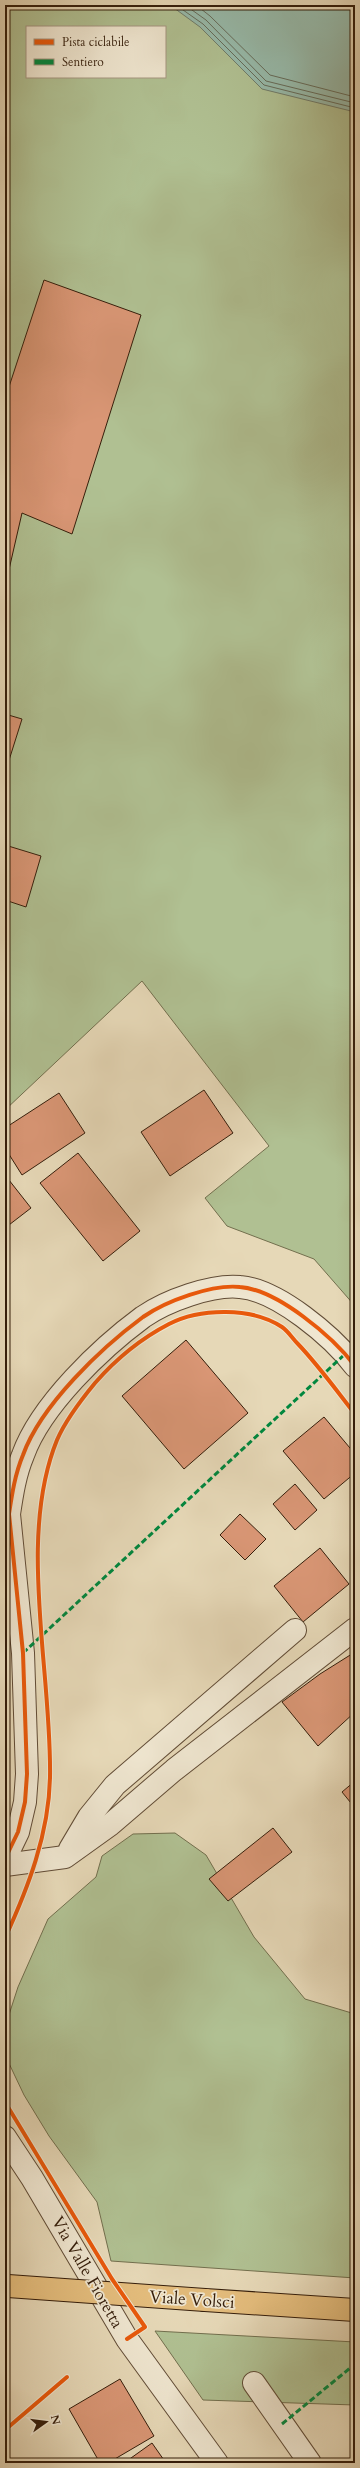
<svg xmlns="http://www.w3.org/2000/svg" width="360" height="2468" viewBox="0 0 360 2468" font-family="Cardo,serif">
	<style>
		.green { fill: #b0c092; stroke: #726f4e; fill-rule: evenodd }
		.water { fill: #97baaa; stroke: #707c6a }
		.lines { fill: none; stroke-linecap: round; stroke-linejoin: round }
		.shore { stroke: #666c5a; stroke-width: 1 }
		.building { fill: #d99675; stroke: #351e0b }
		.minor-casing { stroke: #614c36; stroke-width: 24 }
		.major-casing { stroke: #351e0b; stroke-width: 24 }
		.minor { stroke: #efe6d0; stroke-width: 22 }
		.major { stroke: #e3bc7c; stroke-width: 22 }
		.major-bridge-casing { stroke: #351e0b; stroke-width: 24; stroke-linecap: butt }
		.major-bridge { stroke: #e3bc7c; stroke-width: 22 }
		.quiet { stroke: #00873e; stroke-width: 3; stroke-dasharray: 6 3; stroke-linecap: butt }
		.cycleway-casing { stroke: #efe6d0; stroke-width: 6 }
		.cycleway { stroke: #e8590c; stroke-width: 4 }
		.labels { text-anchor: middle; stroke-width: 3.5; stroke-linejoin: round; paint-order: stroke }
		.street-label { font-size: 17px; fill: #351e0b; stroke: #efe6d0 }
	</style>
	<rect width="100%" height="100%" fill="#e6d8b7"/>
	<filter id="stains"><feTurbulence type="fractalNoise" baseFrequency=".005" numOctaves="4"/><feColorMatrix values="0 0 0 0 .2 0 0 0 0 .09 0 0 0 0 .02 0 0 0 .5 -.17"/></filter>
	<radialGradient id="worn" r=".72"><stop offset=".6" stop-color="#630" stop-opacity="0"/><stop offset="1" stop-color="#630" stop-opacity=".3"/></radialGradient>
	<g class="green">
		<path d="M5,5H355V1306L314,1259L227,1226L205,1198L269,1146L142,981L5,1110ZM27,27H165V77H27Z"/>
		<path d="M175,1833L206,1855L254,1937L305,1999L355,2014V2278L111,2261L97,2202L49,2136L24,2095L5,2055V2027L18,1987L48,1919L96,1877L102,1856L133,1834Z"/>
		<path d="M155,2331L355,2342V2405L203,2400Z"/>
	</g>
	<path class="water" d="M170,5H355V112L262,89L200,27Z"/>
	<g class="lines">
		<g class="shore">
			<path d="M176,5L203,24L264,85L355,108"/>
			<path d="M185,5L206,20L266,81L355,103"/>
			<path d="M196,5L210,16L270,75L355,97"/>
		</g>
	</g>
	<g class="building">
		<path d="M44,280L141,315L72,534L22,513L5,587V399Z"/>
		<path d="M5,714L22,719L5,773Z"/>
		<path d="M5,845L41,856L26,907L5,900Z"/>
		<path d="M204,1090L233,1133L170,1176L141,1132Z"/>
		<path d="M59,1093L85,1133L22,1175L5,1148V1128Z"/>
		<path d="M78,1153L140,1231L103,1261L40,1183Z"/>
		<path d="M5,1175L31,1208L5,1228Z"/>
		<path d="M186,1340L248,1413L184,1469L122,1396Z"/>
		<path d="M324,1417L355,1454V1473L324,1499L283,1451Z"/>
		<path d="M295,1484L317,1510L295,1530L273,1504Z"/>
		<path d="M240,1514L266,1539L245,1560L220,1535Z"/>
		<path d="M320,1548L349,1584L303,1622L274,1586Z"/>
		<path d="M355,1652V1712L318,1746L282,1702L320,1674Z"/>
		<path d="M355,1781V1808L342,1792Z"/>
		<path d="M273,1828L292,1852L228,1901L209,1879Z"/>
		<path d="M120,2379L154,2436L108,2463H100L69,2409Z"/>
		<path d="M152,2443L166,2463H124Z"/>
	</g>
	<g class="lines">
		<defs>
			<g id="minor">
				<path d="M70,1849L89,1817L115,1785L295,1630"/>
				<path d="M5,1859L18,1832L25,1802L27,1774L23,1653L9,1514C12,1494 15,1474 23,1455C41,1405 101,1348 143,1317C166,1301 212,1284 240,1287C278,1290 333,1337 355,1366"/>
				<path d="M5,1865L65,1857L111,1824L174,1770L355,1629"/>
				<path d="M5,2137L32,2178L127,2339L217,2463"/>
				<path d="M254,2383L310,2463"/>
			</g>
			<path id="major" d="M205,2300L355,2310"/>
		</defs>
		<use href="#minor" class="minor-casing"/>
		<use href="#major" class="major-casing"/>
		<use href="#minor" class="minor"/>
		<use href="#major" class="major"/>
		<defs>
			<path id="major-bridge" d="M8,2286L205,2300"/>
		</defs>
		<use href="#major-bridge" class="major-bridge-casing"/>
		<use href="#major-bridge" class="major-bridge"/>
		<g class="quiet">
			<path d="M23,1653L344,1355"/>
			<path d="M282,2424L355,2364"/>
		</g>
		<defs>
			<g id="cycleway">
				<path d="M5,1859L18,1832L25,1802L27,1774L23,1653L9,1514C12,1494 15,1474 23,1455C41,1405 101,1348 143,1317C166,1301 212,1284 240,1287C278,1290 333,1337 355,1366"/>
				<path d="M5,1938C28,1888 49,1834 50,1777C52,1672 17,1538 57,1440C66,1419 81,1400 95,1383C116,1359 140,1339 169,1324C200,1308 252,1307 282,1327C288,1331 293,1339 298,1344C319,1366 336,1390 355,1414"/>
				<path d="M5,2102L112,2279L145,2327L127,2339"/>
				<path d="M5,2430L67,2377"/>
			</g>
		</defs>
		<use href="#cycleway" class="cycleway-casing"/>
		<use href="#cycleway" class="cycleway"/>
	</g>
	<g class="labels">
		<g class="street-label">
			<text transform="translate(88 2272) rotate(60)" y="6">Via Valle Fioretta</text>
			<text transform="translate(192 2299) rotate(4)" y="6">Viale Volsci</text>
		</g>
	</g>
	<rect width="360" height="2468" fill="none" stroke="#e6d8b7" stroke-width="20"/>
	<rect x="6" y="6" width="348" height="2456" fill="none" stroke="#351e0b" stroke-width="2"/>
	<rect x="10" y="10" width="340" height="2448" fill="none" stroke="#351e0b"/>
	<rect x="26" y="26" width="140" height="52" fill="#efe6d0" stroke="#a59681"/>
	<rect x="34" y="39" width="20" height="6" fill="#e8590c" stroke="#a59681"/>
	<text x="62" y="46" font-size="12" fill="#351e0b">Pista ciclabile</text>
	<rect x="34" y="59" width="20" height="6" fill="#00873e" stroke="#a59681"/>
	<text x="62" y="66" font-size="12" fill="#351e0b">Sentiero</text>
	<g transform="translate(46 2422) rotate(76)" stroke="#efe6d0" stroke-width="3" paint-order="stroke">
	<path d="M0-3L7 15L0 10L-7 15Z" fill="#351e0b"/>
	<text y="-6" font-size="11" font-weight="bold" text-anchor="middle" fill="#351e0b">N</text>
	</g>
	<rect width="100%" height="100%" filter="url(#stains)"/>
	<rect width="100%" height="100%" fill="url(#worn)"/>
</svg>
